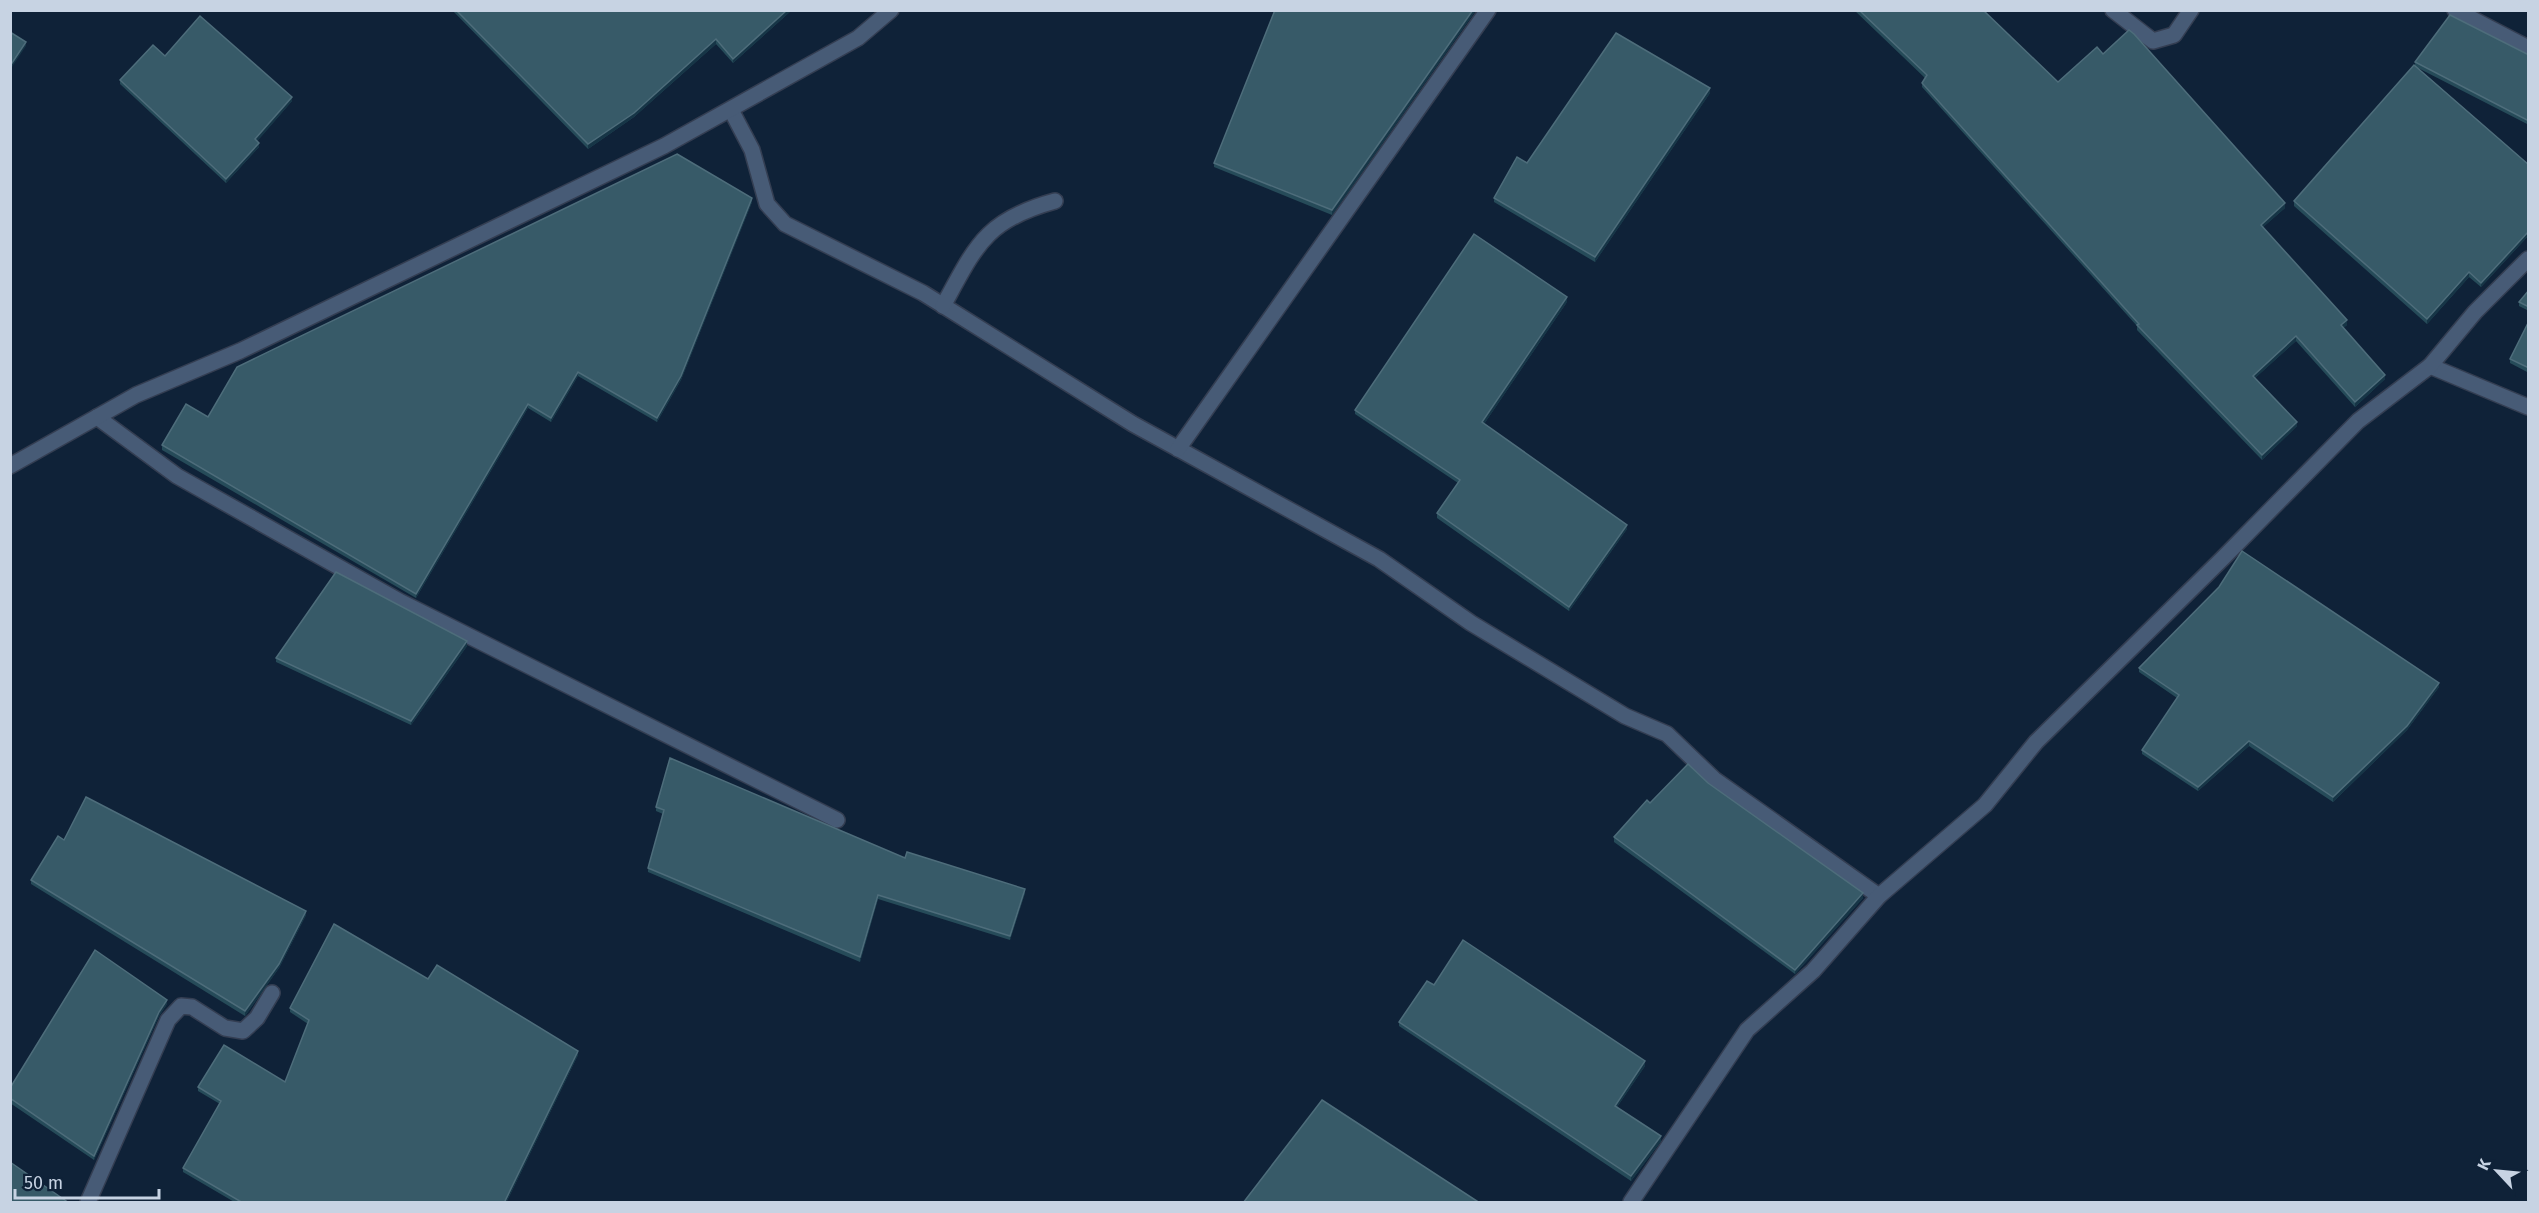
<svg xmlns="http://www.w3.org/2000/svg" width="2539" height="1213" viewBox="0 0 2539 1213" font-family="'Fira Sans',sans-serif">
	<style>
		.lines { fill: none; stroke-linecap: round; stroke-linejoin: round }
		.minor-casing { stroke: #343e52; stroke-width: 18 }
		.minor { stroke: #475b76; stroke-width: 15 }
		.wall { fill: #264b59 }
		.shaded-wall { fill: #163546 }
		.building { fill: #375a68; stroke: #4e6d7b; stroke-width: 1.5 }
	</style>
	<rect width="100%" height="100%" fill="#0f2238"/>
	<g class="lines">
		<defs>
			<g id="minor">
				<path d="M2113,10L2153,41L2174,35L2191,10"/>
				<path d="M2455,10L2528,48"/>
				<path d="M731,110L752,150L767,204L785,224L923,293L1133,424L1379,559L1471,623L1625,716L1667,734L1714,779L1879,896"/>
				<path d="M943,306C976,246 985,220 1055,201"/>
				<path d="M2430,366L2528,407"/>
				<path d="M97,417L177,476L401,602L837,820"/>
				<path d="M1178,449L1488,10"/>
				<path d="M10,466L136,395L240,351L664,146L858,38L891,10"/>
				<path d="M88,1202L168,1020L181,1006L192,1007L225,1028L243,1031L257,1018L272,993"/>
				<path d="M1631,1202L1747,1030L1813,971L1879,896L1985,805L2036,742L2223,558L2358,421L2430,366L2475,312L2528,259"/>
			</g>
		</defs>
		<use href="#minor" class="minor-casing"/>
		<use href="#minor" class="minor"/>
	</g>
	<g class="wall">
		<path d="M452,10H792L733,63L716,44L634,117L588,149Z"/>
		<path d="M1275,10H1476L1332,215L1214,167V163Z"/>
		<path d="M1854,10H1983L2058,82L2103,54L2285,208L2263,227L2347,325L2343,328L2385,379L2355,407L2296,341L2255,378L2297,426L2262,460L2137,330V326L1922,87V83L1925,78Z"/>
		<path d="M2529,55V125L2418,68L2529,165V235L2481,287L2469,277L2427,324L2294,206V201L2415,65V62Z"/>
		<path d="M165,56L292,101L257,141L259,147L226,183L120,84V80Z"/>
		<path d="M1710,93L1595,262L1494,202V198L1527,163Z"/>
		<path d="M752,202L681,380L657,422L578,376L551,422L528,408L416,598L162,450V445L208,417Z"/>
		<path d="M2529,290V311L2519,306V302Z"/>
		<path d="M1567,302L1484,424L1627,529L1569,611L1437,518V513L1458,483L1355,414V410Z"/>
		<path d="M2529,321V373L2510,363V359Z"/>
		<path d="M467,646L411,725L276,662V658Z"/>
		<path d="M2139,668L2439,687L2407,730L2333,802L2249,746L2198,791L2142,754V750L2177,698L2139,672Z"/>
		<path d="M1708,783L1863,898L1795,974L1614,842V837L1650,803Z"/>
		<path d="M656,807L905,858L1025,893L1010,940L878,899L860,962L648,872V868L663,814L656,811Z"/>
		<path d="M64,840L306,915L279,968L245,1016L31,884V880Z"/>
		<path d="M428,979L578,1055L506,1203H236L183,1172V1168L220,1104L198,1091V1087L285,1082L308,1024L290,1012V1008Z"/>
		<path d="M1434,985L1645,1066L1617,1107L1661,1141L1631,1181L1399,1026V1022Z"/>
		<path d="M167,1004L159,1016L94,1160L10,1103V1088Z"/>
	</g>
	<g class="shaded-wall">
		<path d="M787,10H792L733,63V59Z"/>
		<path d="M1473,10H1476L1332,215V210Z"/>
		<path d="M716,39V44L634,117L588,149V144Z"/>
		<path d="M26,42V46L10,70V66Z"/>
		<path d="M1710,88V93L1595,262V257Z"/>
		<path d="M292,97V101L255,144V139Z"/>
		<path d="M259,143V147L226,183V179Z"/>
		<path d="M752,198V202L681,380L657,422V418Z"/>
		<path d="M2285,203V208L2261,229V225Z"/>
		<path d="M2529,231V235L2481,287V283Z"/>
		<path d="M2469,272V277L2427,324V319Z"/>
		<path d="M1567,297V302L1482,427V422Z"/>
		<path d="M2347,320V325L2341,330V325Z"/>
		<path d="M2296,336V341L2253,380V376Z"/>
		<path d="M578,372V376L551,422V418Z"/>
		<path d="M2385,375V379L2355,407V402Z"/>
		<path d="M528,404V408L416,598V594Z"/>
		<path d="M2297,422V426L2262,460V455Z"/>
		<path d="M1627,525V529L1569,611V607Z"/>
		<path d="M467,641V646L411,725V721Z"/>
		<path d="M2439,683V687L2407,730L2333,802V797Z"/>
		<path d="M2249,741V746L2198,791V787Z"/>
		<path d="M1025,889V893L1010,940V936Z"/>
		<path d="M1863,893V898L1795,974V970Z"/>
		<path d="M878,895V899L860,962V957Z"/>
		<path d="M306,911V915L279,968L245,1016V1011Z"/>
		<path d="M167,1000V1004L159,1016L94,1160V1156L159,1012Z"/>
		<path d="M578,1051V1055L506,1203H504Z"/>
		<path d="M1645,1061V1066L1615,1110V1106Z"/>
		<path d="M1661,1136V1141L1631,1181V1176Z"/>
	</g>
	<g class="building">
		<path d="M456,10H787L733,59L716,39L634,113L588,144Z"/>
		<path d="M1275,10H1473L1332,210L1214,163Z"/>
		<path d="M1859,10H1983L2058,82L2097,47L2103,54L2129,30L2134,34L2285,203L2261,225L2347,320L2341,325L2385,375L2355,402L2296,336L2253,376L2297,422L2262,455L2137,325L2139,324L1922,83L1927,75Z"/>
		<path d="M2450,15L2529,55V121L2415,62Z"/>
		<path d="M200,16L292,97L255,139L259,143L226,179L120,80L153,45L165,56Z"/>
		<path d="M10,32L26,42L10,66Z"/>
		<path d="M1616,33L1710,88L1595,257L1494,198L1517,157L1527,163Z"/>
		<path d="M2414,65L2529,165V231L2481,283L2469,272L2427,319L2294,201Z"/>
		<path d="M677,154L752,198L681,376L657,418L578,372L551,418L528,404L416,594L162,445L186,404L208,417L237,367Z"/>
		<path d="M1474,234L1567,297L1482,422L1627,525L1569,607L1437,513L1460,480L1355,410Z"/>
		<path d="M2529,290V307L2519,302Z"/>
		<path d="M2529,321V368L2510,359Z"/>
		<path d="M2242,551L2439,683L2407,726L2333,797L2249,741L2198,787L2142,750L2179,695L2139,668L2219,587Z"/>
		<path d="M336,572L467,641L411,721L276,658Z"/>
		<path d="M670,758L905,858L907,852L1025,889L1010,936L878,895L860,957L648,868L664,810L656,807Z"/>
		<path d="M1688,764L1708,783L1863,893L1795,970L1614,837L1647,800L1650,803Z"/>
		<path d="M86,797L306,911L279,964L245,1011L31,880L58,836L64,840Z"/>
		<path d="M334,924L428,979L437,965L578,1051L504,1203H243L183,1168L221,1101L198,1087L224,1045L285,1082L309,1020L290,1008Z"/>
		<path d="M1463,940L1645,1061L1615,1106L1661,1136L1631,1176L1399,1022L1427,981L1434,985Z"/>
		<path d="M95,950L167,1000L159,1012L94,1156L10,1098V1088Z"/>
		<path d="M1322,1100L1480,1203H1243Z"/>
		<path d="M10,1162L69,1203H10Z"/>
	</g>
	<rect width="2539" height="1213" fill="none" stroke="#c7d3e3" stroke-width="24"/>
	<g transform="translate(2497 1171) rotate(296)" stroke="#0f2238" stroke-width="4.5" paint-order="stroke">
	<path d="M0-4.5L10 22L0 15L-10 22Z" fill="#c7d3e3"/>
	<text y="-9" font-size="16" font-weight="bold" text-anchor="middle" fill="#c7d3e3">K</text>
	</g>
	<path d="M15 1189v9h144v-9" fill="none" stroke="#c7d3e3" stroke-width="3"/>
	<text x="24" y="1189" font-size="18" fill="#c7d3e3" stroke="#0f2238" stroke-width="4.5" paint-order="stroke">50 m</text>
</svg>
